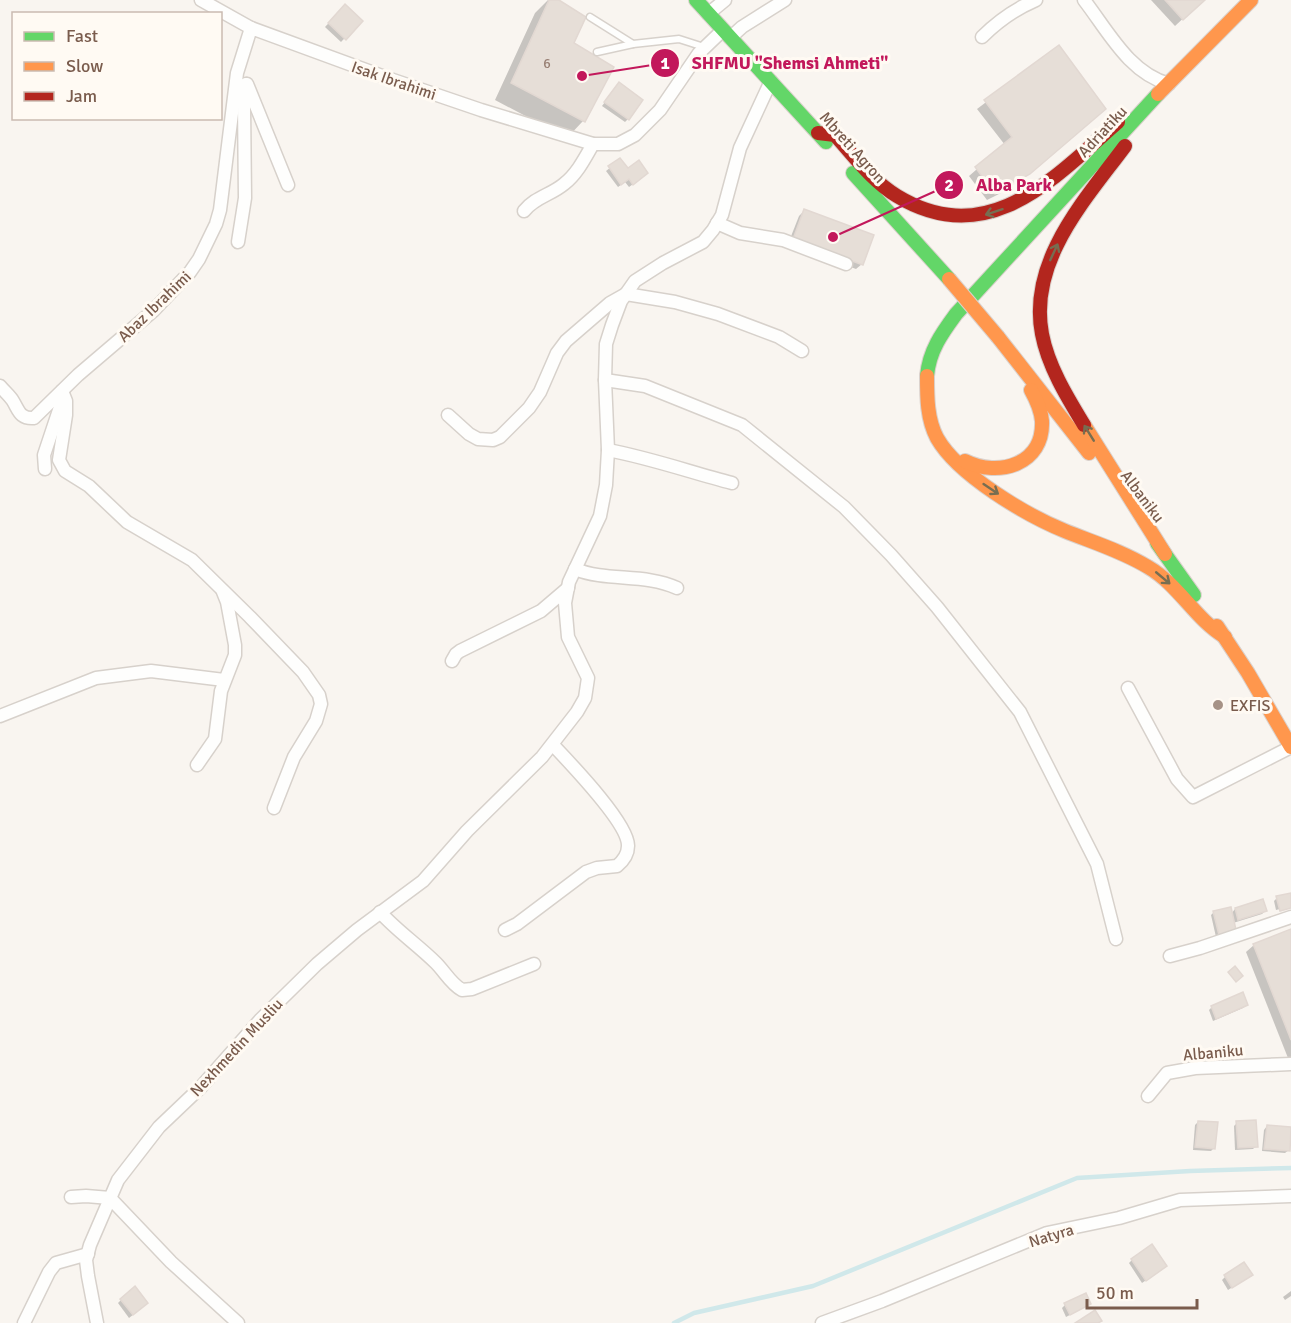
<svg xmlns="http://www.w3.org/2000/svg" width="1291" height="1323" viewBox="0 0 1291 1323" font-family="Signika,sans-serif">
	<style>
		.shadow { fill: #0003 }
		.lines { fill: none; stroke-linecap: round; stroke-linejoin: round }
		.stream { stroke: #d0e8ea; stroke-width: 4.5 }
		.building { fill: #e6ded7; stroke: #e2d8d2; stroke-width: 1.5 }
		.lane-casing { stroke: #d7d1cb; stroke-width: 9 }
		.street-casing { stroke: #d7d1cb; stroke-width: 15 }
		.fast-casing { stroke: #dad1cc; stroke-width: 16 }
		.slow-casing { stroke: #dad1cc; stroke-width: 16 }
		.jam-casing { stroke: #dad1cc; stroke-width: 16 }
		.lane { stroke: #fefefd; stroke-width: 6 }
		.street { stroke: #fefefd; stroke-width: 12 }
		.fast { stroke: #63d668; stroke-width: 14 }
		.slow { stroke: #ff974d; stroke-width: 14 }
		.jam { stroke: #b3261e; stroke-width: 14 }
		.slow-bridge-casing { stroke: #dad1cc; stroke-width: 16; stroke-linecap: butt }
		.slow-bridge { stroke: #ff974d; stroke-width: 14 }
		.oneway { stroke: #776e51 }
		.poi-dot { fill: #a69286; stroke: #fffaf3; stroke-width: 2 }
		.labels { text-anchor: middle; stroke-width: 6; stroke-linejoin: round; paint-order: stroke }
		.number-label { font-size: 14px; fill: #977e72 }
		.street-label { font-size: 16px; fill: #7a5c4d; stroke: #fffaf3 }
		.poi-label { font-size: 16px; fill: #7a5c4d; stroke: #fffaf3; text-anchor: start }
		.leader { fill: none; stroke: #c2185b; stroke-width: 2 }
		.callout-dot { fill: #c2185b; stroke: #fffaf3; stroke-width: 2 }
		.mark-label { font-size: 18px; text-anchor: middle; font-weight: bold; fill: #fff }
		.callout-label { font-size: 18px; text-anchor: middle; font-weight: bold; fill: #c2185b; stroke: #fffaf3; stroke-width: 6; stroke-linejoin: round; paint-order: stroke }
	</style>
	<rect width="100%" height="100%" fill="#f9f5f0"/>
	<g class="shadow">
		<path d="M548,0H558L572,43L612,68L583,121L567,138L495,100L535,13Z"/>
		<path d="M1151,0H1203L1175,26Z"/>
		<path d="M345,6L361,21L341,42L325,27Z"/>
		<path d="M1059,47L1046,160L1007,190L987,200L969,176L1005,145L977,109Z"/>
		<path d="M616,87L628,119L625,122L602,106Z"/>
		<path d="M620,160L627,170L643,177L629,187L625,182L618,187L606,171Z"/>
		<path d="M804,211L862,264L856,269L788,244L799,216Z"/>
		<path d="M1291,894V906L1276,910L1274,901L1277,898Z"/>
		<path d="M1235,909L1265,911L1262,914L1233,923L1235,930L1216,937L1211,915L1214,912L1231,914Z"/>
		<path d="M1291,930V1062L1290,1063L1246,952L1254,945Z"/>
		<path d="M1247,1005L1243,1008L1213,1021L1209,1010L1212,1007Z"/>
		<path d="M1198,1122L1214,1148L1211,1151L1193,1150L1195,1125Z"/>
		<path d="M1237,1123L1256,1146L1253,1149L1235,1150L1234,1126Z"/>
		<path d="M1267,1126L1289,1150L1285,1153L1262,1151L1264,1130Z"/>
		<path d="M1132,1260L1162,1269L1142,1283L1129,1263Z"/>
		<path d="M1225,1277L1247,1278L1228,1290L1222,1280Z"/>
		<path d="M1291,1291V1296L1285,1300L1283,1297Z"/>
		<path d="M121,1300L143,1307L129,1318L118,1303Z"/>
		<path d="M1090,1304L1066,1317L1062,1308L1065,1305Z"/>
	</g>
	<g class="lines">
		<path class="stream" d="M674,1323L694,1313L813,1286L1077,1178L1190,1171L1291,1168"/>
	</g>
	<g class="building">
		<path d="M549,0H559L586,17L574,43L614,67L585,122L511,83Z"/>
		<path d="M1165,0H1205L1183,20Z"/>
		<path d="M345,4L363,21L346,40L328,23Z"/>
		<path d="M1059,45L1106,109L1030,174L995,194L975,167L1012,137L984,100Z"/>
		<path d="M619,82L643,100L629,120L604,102Z"/>
		<path d="M620,158L628,168L639,160L648,173L633,185L629,179L621,185L608,166Z"/>
		<path d="M804,209L874,235L863,265L793,239Z"/>
		<path d="M1291,893V908L1280,911L1276,896Z"/>
		<path d="M1263,899L1267,911L1238,920L1235,908Z"/>
		<path d="M1231,907L1236,930L1219,935L1213,911Z"/>
		<path d="M1291,929V1040L1253,944Z"/>
		<path d="M1235,966L1243,976L1236,982L1228,972Z"/>
		<path d="M1243,992L1248,1005L1216,1019L1211,1006Z"/>
		<path d="M1256,1120L1258,1147L1238,1148L1236,1121Z"/>
		<path d="M1198,1121L1218,1122L1215,1149L1195,1147Z"/>
		<path d="M1267,1125L1291,1127L1290,1151L1264,1149Z"/>
		<path d="M1152,1244L1167,1266L1146,1281L1131,1259Z"/>
		<path d="M1244,1262L1253,1275L1232,1288L1224,1275Z"/>
		<path d="M135,1286L148,1303L133,1315L120,1299Z"/>
		<path d="M1086,1293L1091,1304L1070,1315L1064,1303Z"/>
		<path d="M1095,1310L1102,1321L1098,1323H1075Z"/>
	</g>
	<g class="lines">
		<defs>
			<g id="lane">
				<path d="M590,17L633,44L679,39L704,47"/>
				<path d="M597,52L633,44"/>
			</g>
			<g id="street">
				<path d="M201,0L251,28L393,80L481,110L593,144H618L635,135L660,110L699,53L723,30"/>
				<path d="M1084,0C1108,31 1129,73 1169,84"/>
				<path d="M708,14L725,0"/>
				<path d="M982,37C998,21 1015,9 1036,0"/>
				<path d="M730,38L742,27L785,0"/>
				<path d="M247,84L288,185"/>
				<path d="M524,211C535,197 551,195 564,184C577,174 585,158 593,144"/>
				<path d="M717,223L740,233L783,240L846,264"/>
				<path d="M238,242L245,198L244,105L246,84"/>
				<path d="M605,380L645,386L742,425L844,507L891,555L937,607L1020,712L1097,864L1116,939"/>
				<path d="M0,386C4,391 10,396 13,401C19,411 20,419 34,418L78,375L153,311L190,272L199,259L216,224L220,210L237,73L251,28"/>
				<path d="M62,391L66,401V415L59,460L65,471L89,486L127,522L192,560L250,617L303,672L319,695L321,704L316,721L294,757L274,808"/>
				<path d="M448,415L469,434L478,439L493,440L500,437L529,408L540,392L557,353L566,341L610,303L626,294L675,302L718,314L779,337L802,351"/>
				<path d="M608,450C650,458 690,472 732,483"/>
				<path d="M45,469L44,455L62,401"/>
				<path d="M575,569C607,582 644,573 677,588"/>
				<path d="M452,661L456,654L460,651L541,611L568,588"/>
				<path d="M1128,688L1177,779L1193,797L1291,747"/>
				<path d="M0,716L96,678L151,671L224,680"/>
				<path d="M197,765L215,739L221,691L235,655V645L227,602L223,592"/>
				<path d="M380,912C397,931 418,945 436,963C445,972 451,984 462,990L472,989L534,964"/>
				<path d="M505,930L517,924L586,872L597,868L617,866C623,861 628,854 628,846C629,824 569,762 553,745"/>
				<path d="M1170,956L1200,948L1291,917"/>
				<path d="M1148,1096L1167,1073L1195,1068L1291,1064"/>
				<path d="M71,1197L86,1196L110,1198L171,1262L238,1323"/>
				<path d="M24,1323L49,1272L56,1263L88,1254"/>
				<path d="M97,1323L88,1276L86,1260L90,1245L118,1180L159,1127L201,1087L261,1019L317,964L357,930L423,881L467,831L542,757L577,712L585,698L588,678L568,637L565,603L569,582L600,516L606,485L608,450L605,380L606,344L612,325L621,301L635,281L663,263L703,242L713,230L722,215L740,148L771,81"/>
				<path d="M822,1323L882,1301L1047,1233L1119,1218L1180,1200L1291,1196"/>
			</g>
			<g id="fast">
				<path d="M696,0L826,142"/>
				<path d="M853,173L949,279"/>
				<path d="M927,376C929,351 942,333 956,314L1158,94"/>
				<path d="M1157,543L1194,595"/>
			</g>
			<g id="slow">
				<path d="M1158,94L1251,0"/>
				<path d="M998,337L1089,453"/>
				<path d="M927,376C927,397 927,419 937,438C958,475 1026,515 1065,531C1092,542 1122,551 1148,567C1179,585 1195,619 1225,637"/>
				<path d="M1084,425L1165,554"/>
				<path d="M965,461C999,478 1044,464 1042,421C1041,410 1036,399 1031,390"/>
				<path d="M1217,626L1248,673L1291,747"/>
			</g>
			<g id="jam">
				<path d="M818,133L835,135C854,156 872,181 897,196C988,251 1053,179 1118,122"/>
				<path d="M1084,425C1067,397 1048,366 1042,334C1028,261 1085,200 1125,146"/>
			</g>
		</defs>
		<use href="#lane" class="lane-casing"/>
		<use href="#street" class="street-casing"/>
		<use href="#fast" class="fast-casing"/>
		<use href="#slow" class="slow-casing"/>
		<use href="#jam" class="jam-casing"/>
		<use href="#lane" class="lane"/>
		<use href="#street" class="street"/>
		<use href="#fast" class="fast"/>
		<use href="#slow" class="slow"/>
		<use href="#jam" class="jam"/>
		<defs>
			<path id="slow-bridge" d="M949,279L998,337"/>
		</defs>
		<use href="#slow-bridge" class="slow-bridge-casing"/>
		<use href="#slow-bridge" class="slow-bridge"/>
	</g>
	<defs><path id="oneway-shaft" d="M-6 0H5M1.5-3L5.5 0L1.5 3" fill="none" stroke-width="1.6" stroke-linecap="round" stroke-linejoin="round" transform="scale(1.5)"/></defs>
	<g class="oneway">
		<use href="#oneway-shaft" transform="translate(994 212) rotate(162)"/>
		<use href="#oneway-shaft" transform="translate(1054 252) rotate(-65)"/>
		<use href="#oneway-shaft" transform="translate(1089 433) rotate(-122)"/>
		<use href="#oneway-shaft" transform="translate(991 489) rotate(34)"/>
		<use href="#oneway-shaft" transform="translate(1163 578) rotate(40)"/>
	</g>
	<circle class="poi-dot" cx="1218" cy="705" r="6"/>
	<g class="labels">
		<g class="number-label">
			<text x="547" y="68">6</text>
		</g>
		<g class="street-label">
			<text transform="translate(394 80) rotate(19)" y="6">Isak Ibrahimi</text>
			<text transform="translate(1102 131) rotate(-47)" y="6">Adriatiku</text>
			<text transform="translate(853 147) rotate(48)" y="6">Mbreti Agron</text>
			<text transform="translate(154 306) rotate(-44)" y="6">Abaz Ibrahimi</text>
			<text transform="translate(1143 496) rotate(53)" y="6">Albaniku</text>
			<text transform="translate(236 1047) rotate(-47)" y="6">Nexhmedin Musliu</text>
			<text transform="translate(1213 1052) rotate(-5)" y="6">Albaniku</text>
			<text transform="translate(1051 1235) rotate(-17)" y="6">Natyra</text>
		</g>
		<g class="poi-label">
			<text x="1230" y="711">EXFIS</text>
		</g>
	</g>
	<path class="leader" d="M582 76L665 63M833 237L949 185"/>
	<g class="callout-dot">
		<circle cx="582" cy="76" r="6"/>
		<circle cx="833" cy="237" r="6"/>
		<circle cx="665" cy="63" r="15"/>
		<circle cx="949" cy="185" r="15"/>
	</g>
	<g class="mark-label">
		<text x="665" y="69">1</text>
		<text x="949" y="191">2</text>
	</g>
	<g class="callout-label">
		<text x="790" y="69">SHFMU "Shemsi Ahmeti"</text>
		<text x="1014" y="191">Alba Park</text>
	</g>
	<rect x="12" y="12" width="210" height="108" fill="#fffaf3" stroke="#cabbb1" stroke-width="1.5"/>
	<rect x="24" y="32" width="30" height="9" fill="#63d668" stroke="#cabbb1" stroke-width="1.5"/>
	<text x="66" y="42" font-size="18" fill="#7a5c4d">Fast</text>
	<rect x="24" y="62" width="30" height="9" fill="#ff974d" stroke="#cabbb1" stroke-width="1.5"/>
	<text x="66" y="72" font-size="18" fill="#7a5c4d">Slow</text>
	<rect x="24" y="92" width="30" height="9" fill="#b3261e" stroke="#cabbb1" stroke-width="1.5"/>
	<text x="66" y="102" font-size="18" fill="#7a5c4d">Jam</text>
	<path d="M1087 1299v9h110v-9" fill="none" stroke="#7a5c4d" stroke-width="3"/>
	<text x="1096" y="1299" font-size="18" fill="#7a5c4d" stroke="#fffaf3" stroke-width="4.5" paint-order="stroke">50 m</text>
</svg>
